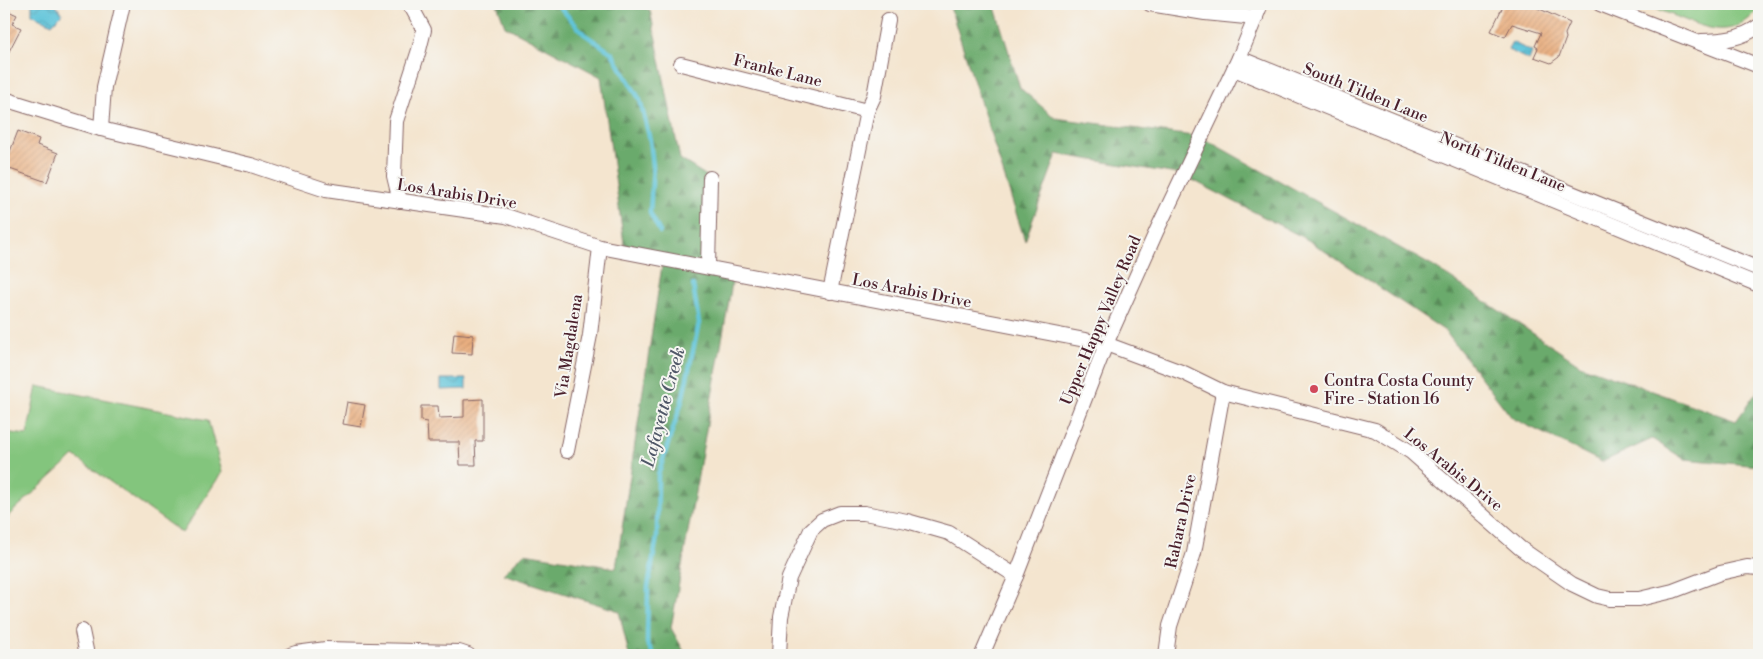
<svg xmlns="http://www.w3.org/2000/svg" width="1763" height="659" viewBox="0 0 1763 659" font-family="'Libre Bodoni',serif">
	<style>
		.green { fill: #83c57d; stroke: #667254 }
		.forest { fill: url(#forest-firs); stroke: #5a644c }
		.water { fill: url(#water-waves); stroke: #537182 }
		.lines { fill: none; stroke-linecap: round; stroke-linejoin: round }
		.stream { stroke: #5cc3d9; stroke-width: 4.5 }
		.building { fill: url(#building-hatch) }
		.minor-casing { stroke: #866464; stroke-width: 16 }
		.minor { stroke: #fff; stroke-width: 14 }
		.poi-dot { fill: #d1495b; stroke: #f6f6f2; stroke-width: 2 }
		.labels { text-anchor: middle; stroke-width: 4; stroke-linejoin: round; paint-order: stroke }
		.street-label { font-size: 16px; fill: #4a1f2b; stroke: #f6f6f2 }
		.poi-label { font-size: 16px; fill: #4a1f2b; stroke: #f6f6f2; text-anchor: start }
		.water-label { font-size: 18px; font-style: italic; fill: #505868; stroke: #f6f6f2 }
	</style>
	<defs>
		<pattern id="forest-firs" width="22" height="20" patternUnits="userSpaceOnUse" patternTransform="scale(1.25)"><rect width="22" height="20" fill="#6aaa6c"/><path d="M5 1l3.5 6h-7zM16 11l3.5 6h-7z" fill="#598a59"/></pattern>
		<pattern id="water-waves" width="16" height="10" patternUnits="userSpaceOnUse" patternTransform="scale(1.25)"><rect width="16" height="10" fill="#5cc3d9"/><path d="M0 5q4-4 8 0t8 0" fill="none" stroke="#52a7ba"/></pattern>
		<pattern id="building-hatch" width="6" height="6" patternUnits="userSpaceOnUse" patternTransform="scale(1.25)"><rect width="6" height="6" fill="#e9af80"/><path d="M-1 1l2-2M0 6l6-6M5 7l2-2" fill="none" stroke="#c9966f"/></pattern>
	</defs>
	<rect width="100%" height="100%" fill="#f6f6f2"/>
	<filter id="ink" filterUnits="userSpaceOnUse"><feTurbulence type="fractalNoise" baseFrequency=".02" numOctaves="2"/><feDisplacementMap in="SourceGraphic" scale="10" xChannelSelector="R" yChannelSelector="G"/><feConvolveMatrix kernelMatrix="1 2 1 2 8 2 1 2 1" color-interpolation-filters="sRGB"/></filter>
	<filter id="wash" filterUnits="userSpaceOnUse"><feTurbulence type="fractalNoise" baseFrequency=".0096" numOctaves="4" result="noise"/><feDisplacementMap in="SourceGraphic" scale="20" xChannelSelector="R" yChannelSelector="G"/><feGaussianBlur stdDeviation="1.12" result="paint"/><feColorMatrix in="noise" values="0 0 0 0 0 0 0 0 0 0 0 0 0 0 0 0 0 1.4 0 .05"/><feComposite in="paint" operator="in"/></filter>
	<g filter="url(#wash)">
		<rect width="100%" height="100%" fill="#f4e5cf"/>
		<g class="green">
			<path d="M1644,4H1759V9C1735,36 1716,32 1685,20C1671,15 1658,9 1644,4Z"/>
			<path d="M37,386L208,420L222,472L182,533L74,456L9,515L4,529V432L27,435Z"/>
		</g>
		<g class="forest">
			<path d="M497,4H631L650,10L680,159L710,178L708,266L734,272L671,628L686,655H629L619,611L503,574L524,553L616,568L663,259L625,251L601,77L505,26Z"/>
			<path d="M949,4H994L1020,88L1055,118L1201,137L1434,267L1580,365L1736,421L1759,389V466L1684,459L1652,439L1602,462L1512,418L1445,331L1308,240L1183,175L1057,154L1025,241Z"/>
		</g>
		<g class="water">
			<path d="M32,4H55L62,14L52,24L32,14Z"/>
			<path d="M1512,42L1532,52L1529,60L1508,50Z"/>
			<path d="M441,379H466V389L441,390Z"/>
		</g>
		<g class="lines">
			<g class="stream">
				<path d="M557,4L584,34L612,53L640,100L650,140L653,166L650,213L660,232"/>
				<path d="M654,655L647,643L648,587L657,537L658,475L682,401L699,323L693,285"/>
			</g>
		</g>
		<g id="blocks">
			<g class="building">
				<path d="M1504,4H1529L1570,23L1565,34L1566,38L1559,57L1551,63L1534,57L1538,48L1535,46L1541,33L1512,24L1505,37L1491,31Z"/>
				<path d="M4,9L17,15L12,24L21,28L4,61Z"/>
				<path d="M18,131L39,139L37,145L58,153L47,182L4,167Z"/>
				<path d="M454,333L473,335L472,354L452,353Z"/>
				<path d="M483,399V441H475L476,465H460L459,442H428L427,422L421,421V406H438L439,418L464,417V400Z"/>
				<path d="M347,402L365,405L361,427L343,424Z"/>
			</g>
		</g>
	</g>
	<g filter="url(#ink)">
		<use href="#blocks" fill-opacity="0" stroke="#866464" stroke-width="1"/>
		<g class="lines">
			<defs>
				<g id="minor">
					<path d="M1150,4L1205,13L1256,18"/>
					<path d="M1600,4L1759,66"/>
					<path d="M1701,41C1723,41 1741,39 1759,26"/>
					<path d="M1239,58L1759,269"/>
					<path d="M681,64L867,111"/>
					<path d="M1234,69L1759,285"/>
					<path d="M4,99L101,129L251,165L326,190L506,216L600,247L1106,344L1184,373L1223,392L1375,430L1411,452L1520,548L1572,584L1597,596L1610,599H1639L1673,591L1720,573L1747,567L1759,568"/>
					<path d="M101,129L104,87L123,4"/>
					<path d="M400,201L394,176L396,121L419,50L424,30L412,8L408,4"/>
					<path d="M708,267L710,178"/>
					<path d="M830,292L867,111L874,96L888,20"/>
					<path d="M567,451L590,335L600,247"/>
					<path d="M82,631L87,655"/>
					<path d="M290,655L296,653L326,649L459,652L468,655"/>
					<path d="M779,655L781,617L789,578L811,530L822,520L840,513H864L907,521L949,533L1016,576"/>
					<path d="M982,655L1016,576L1106,344L1157,230L1239,58L1261,4"/>
					<path d="M1166,655L1170,626L1194,553L1223,392"/>
				</g>
			</defs>
			<use href="#minor" class="minor-casing"/>
			<use href="#minor" class="minor"/>
		</g>
	</g>
	<circle class="poi-dot" cx="1314" cy="389" r="5"/>
	<g class="labels">
		<g class="street-label">
			<text transform="translate(778 70) rotate(14)" y="6">Franke Lane</text>
			<text transform="translate(1366 92) rotate(22)" y="6">South Tilden Lane</text>
			<text transform="translate(1503 161) rotate(22)" y="6">North Tilden Lane</text>
			<text transform="translate(457 193) rotate(9)" y="6">Los Arabis Drive</text>
			<text transform="translate(912 290) rotate(11)" y="6">Los Arabis Drive</text>
			<text transform="translate(1100 320) rotate(-67)" y="6">Upper Happy Valley Road</text>
			<text transform="translate(568 346) rotate(-81)" y="6">Via Magdalena</text>
			<text transform="translate(1454 469) rotate(39)" y="6">Los Arabis Drive</text>
			<text transform="translate(1180 521) rotate(-78)" y="6">Rahara Drive</text>
		</g>
		<g class="poi-label">
			<text x="1324" y="386">Contra Costa County<tspan x="1324" dy="18">Fire - Station 16</tspan></text>
		</g>
		<g class="water-label">
			<text transform="translate(663 407) rotate(-75)" y="6">Lafayette Creek</text>
		</g>
	</g>
	<rect width="1763" height="659" fill="none" stroke="#f6f6f2" stroke-width="20"/>
</svg>
